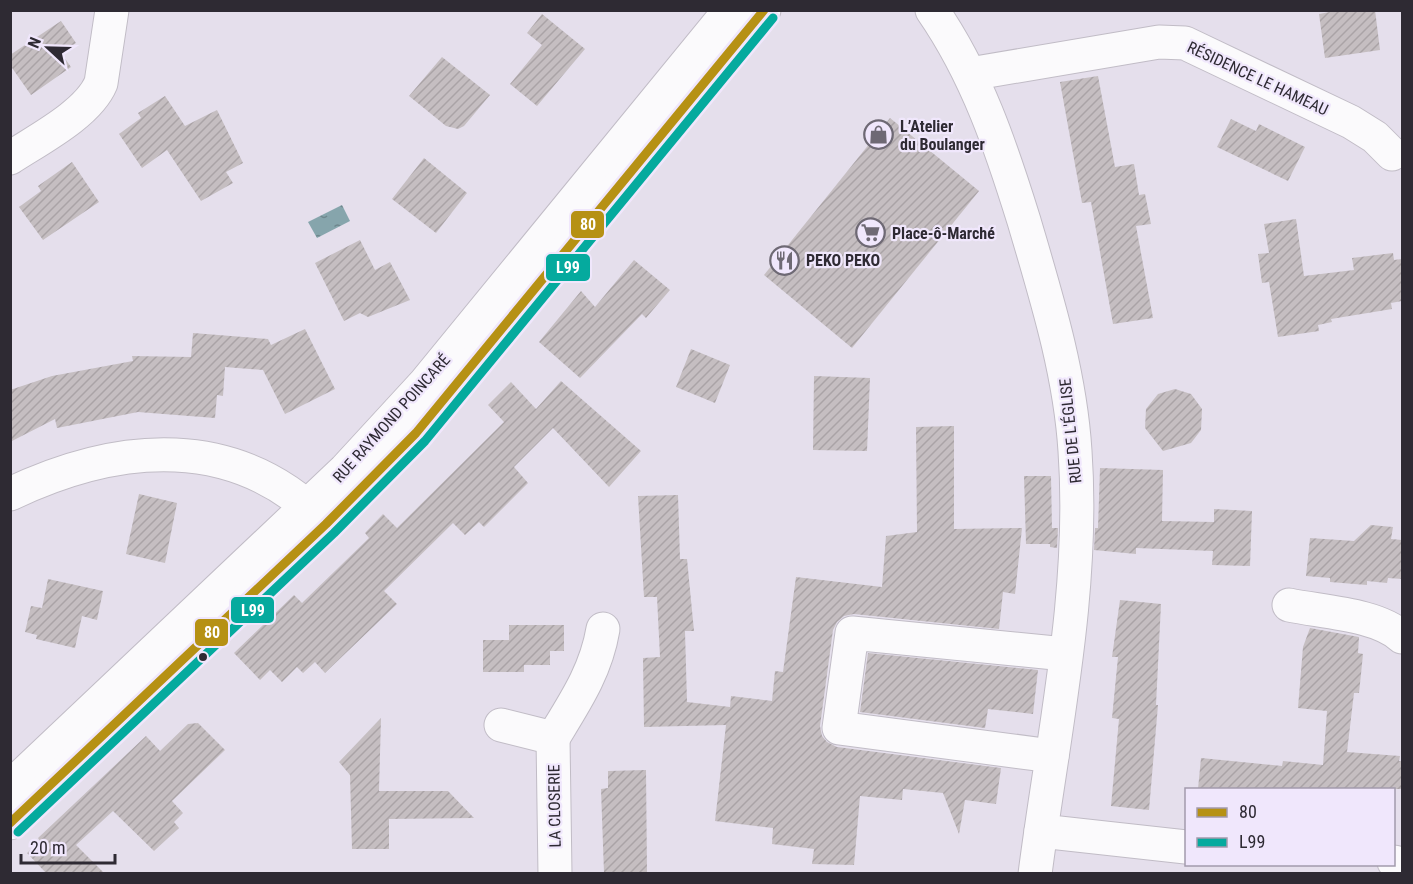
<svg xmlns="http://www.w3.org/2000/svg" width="1413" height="884" viewBox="0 0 1413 884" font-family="'Roboto Condensed',sans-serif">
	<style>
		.water { fill: url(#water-ripples) }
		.building { fill: url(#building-hatch) }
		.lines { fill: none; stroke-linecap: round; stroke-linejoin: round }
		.minor-casing { stroke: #c1bcc6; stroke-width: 35 }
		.major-casing { stroke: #c1bcc6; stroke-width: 35 }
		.minor { stroke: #fbfafc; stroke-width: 33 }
		.major { stroke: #fbfafc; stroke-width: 33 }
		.bus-1-casing { stroke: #f0e7fc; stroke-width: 14 }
		.bus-2-casing { stroke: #f0e7fc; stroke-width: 14 }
		.bus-1 { stroke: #b69114; stroke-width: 9 }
		.bus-2 { stroke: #05aa9e; stroke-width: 9 }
		.bus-dot { fill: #2e2a33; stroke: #f0e7fc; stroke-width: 2 }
		.labels { text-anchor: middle; stroke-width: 4.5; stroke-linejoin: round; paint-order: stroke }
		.street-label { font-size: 16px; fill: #2e2a33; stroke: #f0e7fc }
		.poi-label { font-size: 16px; font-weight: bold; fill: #2e2a33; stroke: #f0e7fc; text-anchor: start }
		.line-badge { stroke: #f0e7fc; stroke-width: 2 }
		.badge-label { font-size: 16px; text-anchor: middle; font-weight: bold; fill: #fff }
	</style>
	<defs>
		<pattern id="water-ripples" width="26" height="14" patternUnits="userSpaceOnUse" patternTransform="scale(1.5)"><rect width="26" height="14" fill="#86a5ac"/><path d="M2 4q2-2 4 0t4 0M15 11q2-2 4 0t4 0" fill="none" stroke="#6e878d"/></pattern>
		<pattern id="building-hatch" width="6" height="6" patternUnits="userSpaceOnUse" patternTransform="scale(1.5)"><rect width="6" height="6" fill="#c5bec1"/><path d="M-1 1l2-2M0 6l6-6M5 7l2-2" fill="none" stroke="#aaa3a6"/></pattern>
	</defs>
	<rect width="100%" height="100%" fill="#e5dfec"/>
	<path class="water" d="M342,205L350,221L317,238L308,222Z"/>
	<g class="building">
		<path d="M1340,10H1375L1380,50L1325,58L1319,14Z"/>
		<path d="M542,14L585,49L537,106L510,84L542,45L527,33Z"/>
		<path d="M61,21L76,43L61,53L71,67L31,95L10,65V55Z"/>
		<path d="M442,57L490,95L464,126L458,129L446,126L409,96Z"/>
		<path d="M1098,76L1115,167L1134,164L1139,195L1145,194L1151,224L1136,226L1153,318L1113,324L1091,202L1082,203L1060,82Z"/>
		<path d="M165,96L185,126L217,110L243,163L226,172L233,183L201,201L167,150L142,168L119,134L141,118L138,113Z"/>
		<path d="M890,118L979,191L852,348L764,275Z"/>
		<path d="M1231,119L1256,131L1259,124L1305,147L1288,181L1217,147Z"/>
		<path d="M424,158L467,193L436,233L392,199Z"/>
		<path d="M72,162L99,202L43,240L19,207L41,191L38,186Z"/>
		<path d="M1296,219L1304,276L1354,270L1352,258L1393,253L1394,260L1402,259V301L1391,303L1392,309L1331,319L1332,322L1318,325L1319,331L1278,337L1269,282L1262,283L1258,254L1269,253L1264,224Z"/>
		<path d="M360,240L375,270L390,262L410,300L368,317L360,313L344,321L315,263Z"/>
		<path d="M634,260L670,290L646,318L642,314L580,378L539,342L581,291L595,307Z"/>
		<path d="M305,329L335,389L285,414L263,370L225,367L223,396L217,395L215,418L138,412L57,428L55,419L10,442V390L52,376L133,361L132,356L191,357L193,333L268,339L271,345Z"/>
		<path d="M691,349L730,365L715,403L676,387Z"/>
		<path d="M814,376L870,378L867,451L813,450Z"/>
		<path d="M561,381L641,451L609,487L553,428L514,467L528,483L484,527L479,522L465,535L453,523L384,591L397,604L325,673L315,662L303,673L297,667L282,682L270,670L260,680L234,653L294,595L302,603L369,538L365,533L383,514L397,528L504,422L488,405L511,382L536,409Z"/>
		<path d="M1175,389L1191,394L1202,409L1201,430L1191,443L1163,451L1145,428L1146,409L1158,394Z"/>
		<path d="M954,426V529L1022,528L1015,594L1003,592L999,629L854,614L844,616L837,622L833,630L820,726L822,736L827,742L837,747L1001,768L996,804L965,800L959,834L943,793L903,789L902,800L860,796L854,865L812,864L814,849L772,844L773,828L715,821L726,725L644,727L643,658L660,657L657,597H644L638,496L678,495L680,559H687L694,631H685L687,702L730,707L731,696L772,701L775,671L783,672L796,577L882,587L886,536L917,532L916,427Z"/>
		<path d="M1100,468L1163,470L1162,521L1214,522V509L1252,511L1250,566L1212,565L1213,551L1136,548V554L1094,550L1095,528H1098Z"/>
		<path d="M1024,476H1051L1052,528H1058L1057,548L1050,547V544H1026Z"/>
		<path d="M139,494L177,503L165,563L126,554Z"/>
		<path d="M1371,525L1393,527L1391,539L1402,540V579L1388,578L1387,583L1367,581V585L1330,582V578L1306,576L1310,538L1354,541Z"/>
		<path d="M48,579L103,591L97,620L82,616L75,648L36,639L37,635L25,632L31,606L42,608Z"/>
		<path d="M1120,600L1161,604L1156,705H1158L1149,810L1111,806L1119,719L1112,718L1118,657H1112Z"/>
		<path d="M509,625H564V651H550V665H524V672H483V640H509Z"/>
		<path d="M1310,628L1359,637L1358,653L1363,654L1361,674L1359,693H1354L1347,752L1400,756L1399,761H1402V789H1198L1201,758L1282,766L1283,761L1323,765L1327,711L1298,708L1303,647Z"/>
		<path d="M868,653L1038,670L1033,714L988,709L985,728L860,712Z"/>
		<path d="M381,718L379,791H448L474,818L389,819V849H352L350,775L339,762Z"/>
		<path d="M198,723L225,750L172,801L183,813L174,822L179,828L154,851L113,811L76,845L104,873H46L27,853L40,841L38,838L146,736L160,751L188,724Z"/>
		<path d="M646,770L647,873H604L601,789L608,788V771Z"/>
	</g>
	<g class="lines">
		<defs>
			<g id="minor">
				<path d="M932,10C977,75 1001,147 1024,221C1046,296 1070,372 1075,451C1085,592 1053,734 1035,874"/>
				<path d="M970,74L1159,42L1185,43L1351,122L1375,137L1392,154"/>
				<path d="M10,158C39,139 88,114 101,83L112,10"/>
				<path d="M10,494C119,442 237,432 326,524"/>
				<path d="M1289,605C1322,612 1377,614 1402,637"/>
				<path d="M501,725L553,738L555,874"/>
				<path d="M553,738C575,702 596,671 603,629"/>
				<path d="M1052,756L839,728L852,633L1065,654"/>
				<path d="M1041,831L1186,847"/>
				<path d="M1394,862L1402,864"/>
			</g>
			<g id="major">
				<path d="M10,787L345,470L425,383L730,10"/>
				<path d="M10,823L326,524L416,433L764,10"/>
			</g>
		</defs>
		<use href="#minor" class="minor-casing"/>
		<use href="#major" class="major-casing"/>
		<use href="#minor" class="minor"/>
		<use href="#major" class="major"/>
		<defs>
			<path id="bus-1" d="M10,823L326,524L416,433L764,10"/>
			<path id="bus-2" d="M18,832L334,533L425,441L773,18"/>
		</defs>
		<use href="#bus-1" class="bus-1-casing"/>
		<use href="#bus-2" class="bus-2-casing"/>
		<use href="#bus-1" class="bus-1"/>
		<use href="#bus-2" class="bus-2"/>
	</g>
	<defs>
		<symbol id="shop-ring" viewBox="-11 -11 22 22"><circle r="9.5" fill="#f0e7fc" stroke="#6e6974" stroke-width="1.5"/><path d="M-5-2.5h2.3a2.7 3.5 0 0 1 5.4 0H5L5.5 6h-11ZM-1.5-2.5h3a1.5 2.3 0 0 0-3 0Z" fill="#6e6974"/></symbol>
		<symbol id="supermarket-ring" viewBox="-11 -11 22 22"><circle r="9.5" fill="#f0e7fc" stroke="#6e6974" stroke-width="1.5"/><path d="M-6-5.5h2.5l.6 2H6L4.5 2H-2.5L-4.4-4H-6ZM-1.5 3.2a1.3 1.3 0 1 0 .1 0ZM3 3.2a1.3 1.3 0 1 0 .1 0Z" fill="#6e6974"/></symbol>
		<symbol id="restaurant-ring" viewBox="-11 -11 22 22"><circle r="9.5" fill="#f0e7fc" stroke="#6e6974" stroke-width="1.5"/><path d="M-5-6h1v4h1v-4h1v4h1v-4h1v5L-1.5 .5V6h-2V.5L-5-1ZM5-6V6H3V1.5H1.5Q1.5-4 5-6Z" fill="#6e6974"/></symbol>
	</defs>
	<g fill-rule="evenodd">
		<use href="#shop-ring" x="862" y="118" width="33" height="33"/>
		<use href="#supermarket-ring" x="854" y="216" width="33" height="33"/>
		<use href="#restaurant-ring" x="768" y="244" width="33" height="33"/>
	</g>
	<circle class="bus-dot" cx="203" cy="657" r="5"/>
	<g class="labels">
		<g class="street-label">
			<text transform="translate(1258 78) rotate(25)" y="6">RÉSIDENCE LE HAMEAU</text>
			<text transform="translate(391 418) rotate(-48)" y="6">RUE RAYMOND POINCARÉ</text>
			<text transform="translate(1070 431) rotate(-96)" y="6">RUE DE L'ÉGLISE</text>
			<text transform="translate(554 806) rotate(-91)" y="6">LA CLOSERIE</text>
		</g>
		<g class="poi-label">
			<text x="900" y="132">L’Atelier<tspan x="900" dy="18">du Boulanger</tspan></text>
			<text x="892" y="239">Place-ô-Marché</text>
			<text x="806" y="266">PEKO PEKO</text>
		</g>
	</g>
	<g class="line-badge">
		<rect x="570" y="210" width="35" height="29" rx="6" fill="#b69114"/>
		<rect x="545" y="253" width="46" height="29" rx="6" fill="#05aa9e"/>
		<rect x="230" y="596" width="45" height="28" rx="6" fill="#05aa9e"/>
		<rect x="194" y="618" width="35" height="29" rx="6" fill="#b69114"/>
	</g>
	<g class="badge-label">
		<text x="588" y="230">80</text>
		<text x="568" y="273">L99</text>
		<text x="253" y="616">L99</text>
		<text x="212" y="638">80</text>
	</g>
	<rect width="1413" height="884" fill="none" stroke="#2e2a33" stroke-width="24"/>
	<rect x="1185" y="788" width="210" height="78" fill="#f0e7fc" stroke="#a29bac" stroke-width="1.5"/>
	<rect x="1197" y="808" width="30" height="9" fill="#b69114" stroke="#a29bac" stroke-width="1.5"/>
	<text x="1239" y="818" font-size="18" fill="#2e2a33">80</text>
	<rect x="1197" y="838" width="30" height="9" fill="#05aa9e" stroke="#a29bac" stroke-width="1.5"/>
	<text x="1239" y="848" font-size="18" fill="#2e2a33">L99</text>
	<g transform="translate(48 48) rotate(292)" stroke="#f0e7fc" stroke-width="4.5" paint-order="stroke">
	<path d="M0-4.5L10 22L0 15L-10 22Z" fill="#2e2a33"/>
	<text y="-9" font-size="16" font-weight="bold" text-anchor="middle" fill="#2e2a33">N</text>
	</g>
	<path d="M21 854v9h94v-9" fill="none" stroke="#2e2a33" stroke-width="3"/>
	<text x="30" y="854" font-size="18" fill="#2e2a33" stroke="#f0e7fc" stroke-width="4.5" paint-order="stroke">20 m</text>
</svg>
